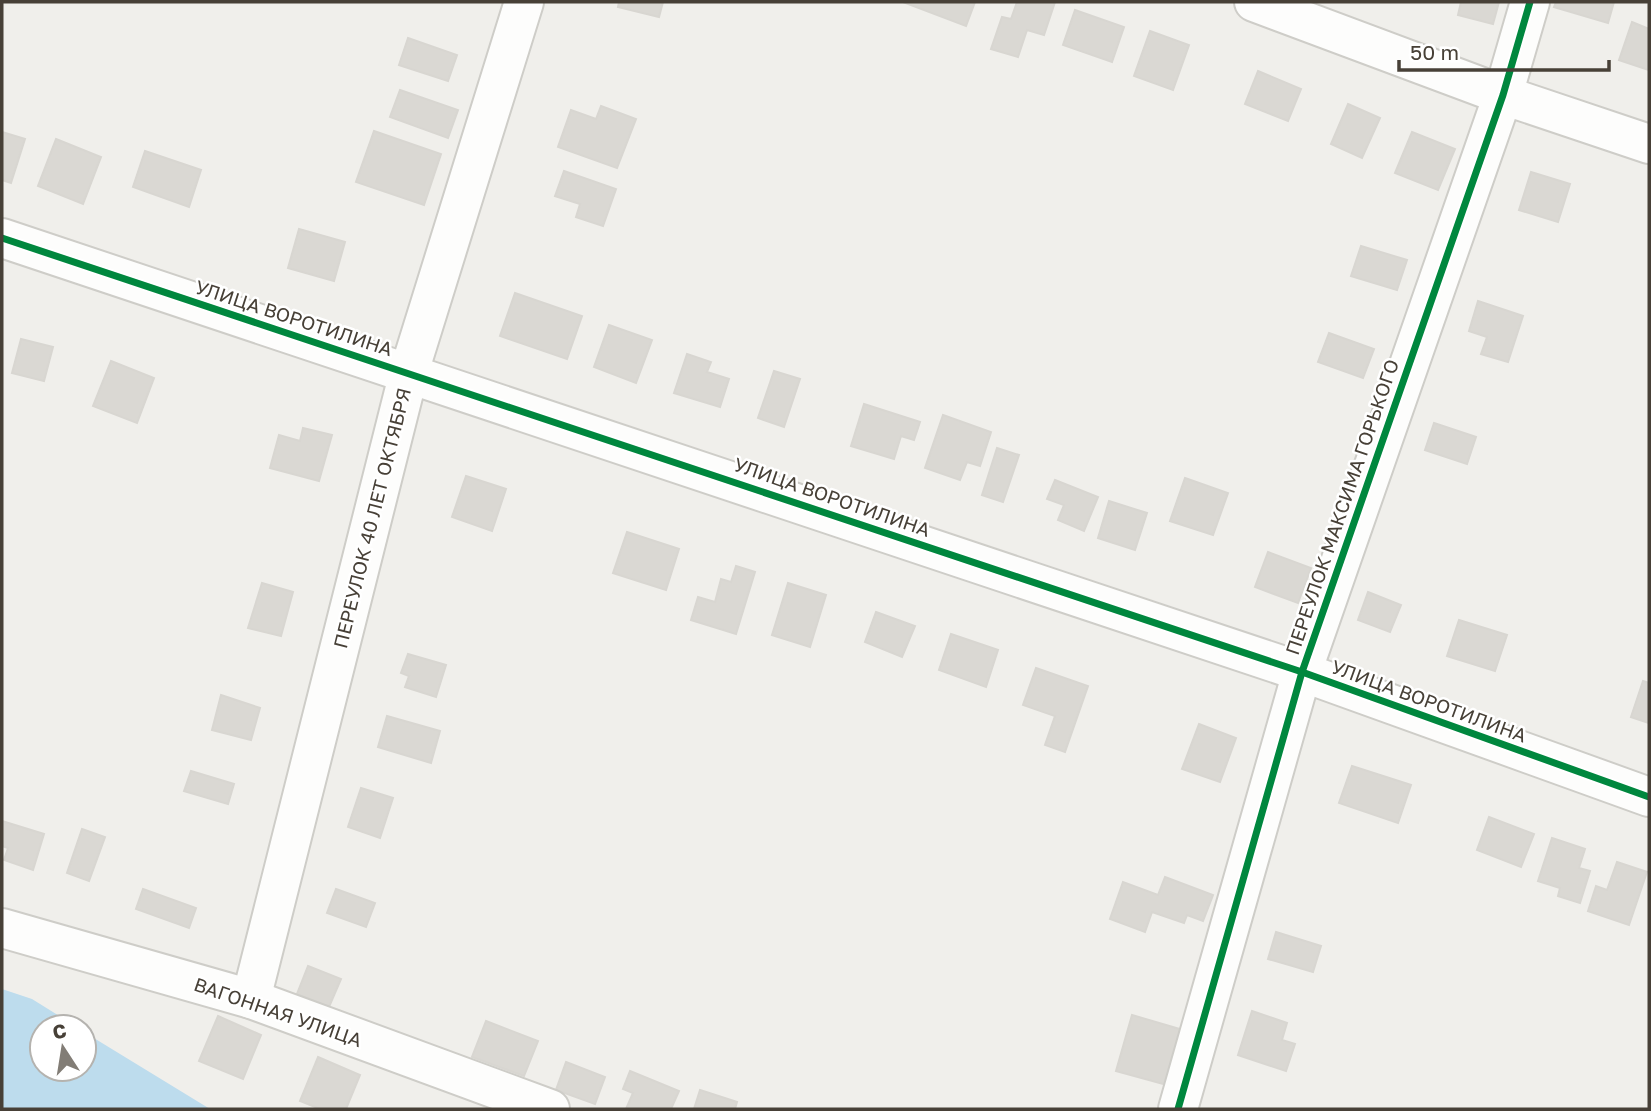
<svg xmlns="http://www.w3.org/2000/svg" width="1651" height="1111" viewBox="0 0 1651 1111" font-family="'Golos Text',sans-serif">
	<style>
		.water { fill: #bddced }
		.building { fill: #dad8d3; stroke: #d8d6d1; stroke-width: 2 }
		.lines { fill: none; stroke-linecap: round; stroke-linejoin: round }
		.minor-casing { stroke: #cecdc8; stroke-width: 42 }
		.minor { stroke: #fdfdfc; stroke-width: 38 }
		.cycleway-casing { stroke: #fff; stroke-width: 11 }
		.cycleway { stroke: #00873e; stroke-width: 7 }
		.labels { text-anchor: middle; stroke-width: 5; stroke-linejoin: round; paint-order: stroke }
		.street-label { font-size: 19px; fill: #474037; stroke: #fff }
	</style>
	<rect width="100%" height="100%" fill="#f0efeb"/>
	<path class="water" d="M2,989L32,999L77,1027H42V1069H84V1032L210,1109H2Z"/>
	<g class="building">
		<path d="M619,2H663L659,17L618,7Z"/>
		<path d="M903,2H975L966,26Z"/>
		<path d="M1017,2H1055L1044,35L1027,30L1018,57L991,49L1002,17L1011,19Z"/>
		<path d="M1461,2H1499L1493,24L1458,15Z"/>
		<path d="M1556,2H1614L1608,23L1554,7Z"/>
		<path d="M1075,10L1124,27L1112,62L1063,45Z"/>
		<path d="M1632,22L1649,29V70L1619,60Z"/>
		<path d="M1150,31L1189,45L1173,90L1134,76Z"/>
		<path d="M408,38L457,55L448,81L399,65Z"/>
		<path d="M1258,71L1301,89L1288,121L1245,104Z"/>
		<path d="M400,90L458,110L448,138L390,117Z"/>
		<path d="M1348,104L1380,118L1362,158L1331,144Z"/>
		<path d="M601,106L636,119L617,168L558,147L571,110L596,119Z"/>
		<path d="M374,131L441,154L424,205L356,182Z"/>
		<path d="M2,132L25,139L11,183L2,180Z"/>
		<path d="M1412,132L1455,149L1438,190L1395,173Z"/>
		<path d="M56,139L101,157L83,204L38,186Z"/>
		<path d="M145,151L201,170L189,207L133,187Z"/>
		<path d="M564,171L616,189L603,226L576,217L580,204L555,196Z"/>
		<path d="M1531,172L1570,184L1558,222L1519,210Z"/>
		<path d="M299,229L345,242L334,281L288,268Z"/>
		<path d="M1361,246L1407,260L1397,290L1351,276Z"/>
		<path d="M515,293L582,316L567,359L500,336Z"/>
		<path d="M1478,301L1523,316L1508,362L1481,354L1487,337L1469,331Z"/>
		<path d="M609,325L652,340L636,383L594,367Z"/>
		<path d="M1329,333L1374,349L1363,378L1318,362Z"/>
		<path d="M21,339L53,347L44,381L12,373Z"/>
		<path d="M687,354L711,362L707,372L729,379L720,407L674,393Z"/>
		<path d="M111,361L154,378L137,423L93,406Z"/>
		<path d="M774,371L800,379L784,427L758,418Z"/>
		<path d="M864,404L920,422L914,440L901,436L894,459L851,446Z"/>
		<path d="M943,415L991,432L980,466L967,462L960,480L925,468Z"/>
		<path d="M1434,423L1476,437L1467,464L1425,450Z"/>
		<path d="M303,428L332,435L319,481L270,468L279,435L300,441Z"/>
		<path d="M997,448L1019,455L1003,502L982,495Z"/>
		<path d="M466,476L506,489L492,531L452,517Z"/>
		<path d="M1185,478L1228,493L1213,535L1170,521Z"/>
		<path d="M1055,480L1098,497L1084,531L1058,520L1064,505L1047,499Z"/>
		<path d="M1109,501L1147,513L1135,550L1098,538Z"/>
		<path d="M627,532L679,549L666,590L613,573Z"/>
		<path d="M1268,552L1311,568L1298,603L1255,587Z"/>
		<path d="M736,566L755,572L736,634L691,620L698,597L715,602L721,579L731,582Z"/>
		<path d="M262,583L293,592L281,636L248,628Z"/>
		<path d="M788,583L826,595L810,647L772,635Z"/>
		<path d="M1368,592L1401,605L1390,632L1358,620Z"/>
		<path d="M876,612L915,626L902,657L865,642Z"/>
		<path d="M1459,620L1507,635L1495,671L1447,656Z"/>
		<path d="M951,634L998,650L986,687L939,670Z"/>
		<path d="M408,654L446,665L436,697L405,687L409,676L401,673Z"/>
		<path d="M1036,668L1088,686L1065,752L1045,745L1055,716L1023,705Z"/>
		<path d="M1643,681L1649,683V723L1631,717Z"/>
		<path d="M221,695L260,708L251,740L212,730Z"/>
		<path d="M387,716L440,731L431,763L378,747Z"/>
		<path d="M1199,724L1236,738L1220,782L1182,769Z"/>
		<path d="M1352,766L1411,785L1398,823L1339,803Z"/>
		<path d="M191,771L234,784L228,804L184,791Z"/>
		<path d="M361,788L393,798L380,838L348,827Z"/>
		<path d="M1489,817L1534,834L1521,867L1477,850Z"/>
		<path d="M2,821L44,834L33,870L4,860L8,848L2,846Z"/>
		<path d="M82,829L105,837L89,881L67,873Z"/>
		<path d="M1552,838L1585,849L1579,868L1590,871L1580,903L1558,896L1560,888L1538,881Z"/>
		<path d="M1617,862L1647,872L1629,925L1588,911L1596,886L1607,890Z"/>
		<path d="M1165,877L1213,895L1203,921L1187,915L1184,923L1152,912L1145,932L1110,919L1123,882L1158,895Z"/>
		<path d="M143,889L196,908L189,928L136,909Z"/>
		<path d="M336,889L375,903L366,927L327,913Z"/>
		<path d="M1276,932L1321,946L1313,972L1268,959Z"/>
		<path d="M308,966L341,979L329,1007L297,994Z"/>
		<path d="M1252,1011L1287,1023L1282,1040L1295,1044L1286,1071L1238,1055Z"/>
		<path d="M1132,1015L1183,1030L1167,1085L1116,1071Z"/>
		<path d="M218,1016L261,1035L243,1079L199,1061Z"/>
		<path d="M486,1021L538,1041L524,1076L472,1057Z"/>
		<path d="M318,1057L360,1075L346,1109H320L300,1101Z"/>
		<path d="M566,1062L605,1077L595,1104L556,1090Z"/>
		<path d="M630,1071L679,1091L671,1109H626L633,1093L623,1089Z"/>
		<path d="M700,1090L737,1102L735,1109H694Z"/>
	</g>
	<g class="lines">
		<defs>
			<g id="minor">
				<path d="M1254,2L1503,95L1649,144"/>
				<path d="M2,238L1302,672L1649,797"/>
				<path d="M2,928L251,999L550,1109"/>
				<path d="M251,999L409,372L524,2"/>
				<path d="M1178,1109L1302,672L1503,95L1530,2"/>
			</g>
		</defs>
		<use href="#minor" class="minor-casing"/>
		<use href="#minor" class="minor"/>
		<defs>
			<g id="cycleway">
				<path d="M2,238L1302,672L1649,797"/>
				<path d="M1178,1109L1302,672L1503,95L1530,2"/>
			</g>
		</defs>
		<use href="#cycleway" class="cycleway-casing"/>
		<use href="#cycleway" class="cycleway"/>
	</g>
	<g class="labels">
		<g class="street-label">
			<text transform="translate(294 318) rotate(18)" y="7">УЛИЦА ВОРОТИЛИНА</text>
			<text transform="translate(832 497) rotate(19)" y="7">УЛИЦА ВОРОТИЛИНА</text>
			<text transform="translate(1342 507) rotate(-71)" y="7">ПЕРЕУЛОК МАКСИМА ГОРЬКОГО</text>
			<text transform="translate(372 518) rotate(-76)" y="7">ПЕРЕУЛОК 40 ЛЕТ ОКТЯБРЯ</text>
			<text transform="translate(1429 701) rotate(20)" y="7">УЛИЦА ВОРОТИЛИНА</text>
			<text transform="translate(278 1012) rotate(19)" y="7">ВАГОННАЯ УЛИЦА</text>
		</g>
	</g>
	<rect width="1651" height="1111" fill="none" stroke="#474037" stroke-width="7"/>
	<g transform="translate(63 1048) rotate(348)"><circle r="33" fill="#ffffff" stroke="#b5b3af" stroke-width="2"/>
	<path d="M0-5L12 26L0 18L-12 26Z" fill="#827d76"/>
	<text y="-10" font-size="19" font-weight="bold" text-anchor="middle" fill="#474037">С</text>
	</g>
	<path d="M1399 60v10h210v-10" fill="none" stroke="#474037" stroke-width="3.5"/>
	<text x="1410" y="60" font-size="21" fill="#474037" stroke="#ffffff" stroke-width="5" paint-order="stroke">50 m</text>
</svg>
